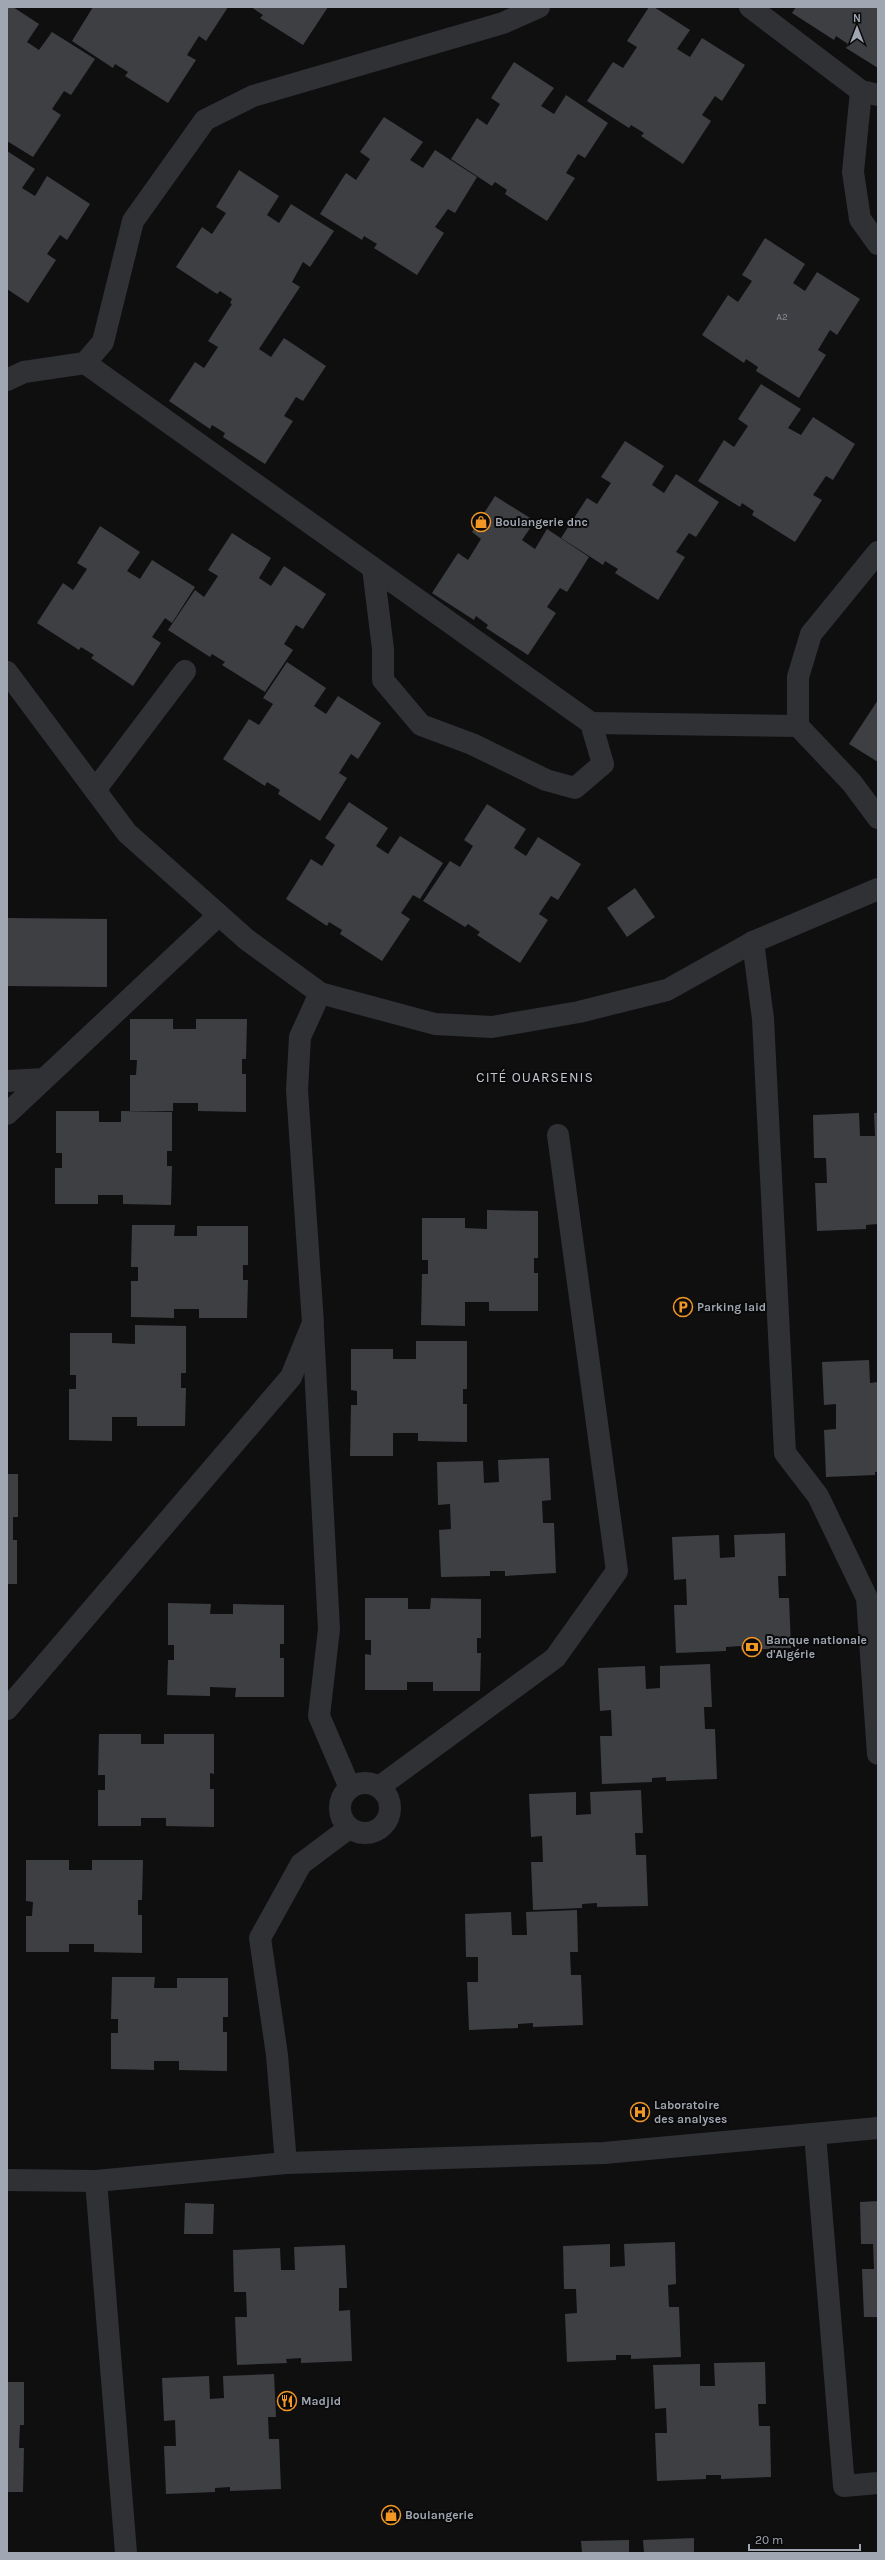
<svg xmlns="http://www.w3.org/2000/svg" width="885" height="2560" viewBox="0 0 885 2560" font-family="Karla,sans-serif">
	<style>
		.building { fill: #3e3f43 }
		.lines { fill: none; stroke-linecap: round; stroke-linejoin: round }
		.minor { stroke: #303135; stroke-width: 22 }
		.labels { text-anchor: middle; stroke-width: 4; stroke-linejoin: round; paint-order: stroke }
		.number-label { font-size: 10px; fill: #888d96 }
		.poi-label { font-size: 12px; font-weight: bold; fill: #a0a7b2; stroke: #0a0a0b; text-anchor: start }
		.quarter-label { font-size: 14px; letter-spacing: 1px; fill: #c1c6ce; stroke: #0a0a0b }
	</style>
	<rect width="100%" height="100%" fill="#0f0f10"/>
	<g class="building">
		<path d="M7,7H13L39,24L27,42L39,50L52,32L95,59L71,95L64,91L52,109L61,115L33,157L7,141Z"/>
		<path d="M93,7H228L206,41L199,36L187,55L196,60L168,103L125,76L128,72L115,64L113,68L72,41Z"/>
		<path d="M251,7H328L303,45L260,18L263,15Z"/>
		<path d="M649,7H654L690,30L677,49L690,57L702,38L745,65L722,101L715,96L702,115L711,121L683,164L641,136L644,133L631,125L629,128L587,101L613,62L623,68L637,47L627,41Z"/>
		<path d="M796,7H878V68L846,48L848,44L836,36L834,40L792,13Z"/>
		<path d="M514,62L554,88L541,106L554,114L566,95L608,123L585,158L578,154L566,173L575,178L547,221L505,194L507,190L495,182L492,186L451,159L477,118L487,125L500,104L491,98Z"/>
		<path d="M384,117L423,142L410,160L423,168L435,150L477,177L455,213L448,209L435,227L444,233L417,275L374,248L377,244L364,236L362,240L320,214L346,173L356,180L370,159L360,152Z"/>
		<path d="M7,151L35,169L22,188L35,196L47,176L90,204L67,240L60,235L47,254L56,260L28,303L7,289Z"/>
		<path d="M239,170L279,196L267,215L279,223L291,204L334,231L310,267L303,262L292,282L300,287L259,349L271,357L284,338L326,366L303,401L296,397L284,416L293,421L265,464L223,437L225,433L212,425L210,429L169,401L195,362L204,368L218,347L208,341L232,304L230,303L232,299L220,291L217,294L176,267L202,227L212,234L226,213L216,207Z"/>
		<path d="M765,238L805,264L793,283L805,291L817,272L860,299L837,335L830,330L818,350L826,355L799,398L756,371L758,367L746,359L744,363L702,335L728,295L738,302L752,281L742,275Z"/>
		<path d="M761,384L801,409L788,428L801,435L813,417L855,444L833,480L826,476L813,495L822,500L795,542L752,515L754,511L742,503L740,507L698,481L724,440L734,447L748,426L738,419Z"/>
		<path d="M625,441L664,466L652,485L664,493L676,474L719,502L696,537L689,533L676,552L685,557L658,600L615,573L618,569L605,561L603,565L561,538L587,498L597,504L611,483L601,477Z"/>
		<path d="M495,496L535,521L522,540L535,549L547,529L589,557L567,592L560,588L547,607L556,613L528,655L486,628L488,625L476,616L474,620L432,593L458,553L468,560L481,539L472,532Z"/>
		<path d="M100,526L140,552L127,571L140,579L152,560L195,587L172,623L165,618L152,637L161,643L133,686L91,658L94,655L81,647L79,650L37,623L63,583L73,590L87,569L77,563Z"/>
		<path d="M232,533L271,558L259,578L271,586L284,566L326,594L303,629L296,625L284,644L293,650L265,692L222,665L225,662L212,654L210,657L168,630L195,590L204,597L218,576L208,570Z"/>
		<path d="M287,662L326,688L314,706L326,714L338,696L381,723L358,759L351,754L339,773L347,778L320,821L278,794L280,790L267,782L265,786L223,759L249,719L259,725L273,704L263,698Z"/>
		<path d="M878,700V762L849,744Z"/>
		<path d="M349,802L388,828L376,846L388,854L400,836L443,863L420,899L413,895L401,913L410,919L382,961L340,934L342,930L329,922L327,926L286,899L311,859L322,866L335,845L325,838Z"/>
		<path d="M487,804L526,829L514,848L526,856L538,837L581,864L558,900L551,896L539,914L548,920L520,963L477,935L480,932L468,924L465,927L423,901L450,861L460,867L473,846L464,840Z"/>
		<path d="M635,888L655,917L627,937L607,908Z"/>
		<path d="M7,918L107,919V987L7,986Z"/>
		<path d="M130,1019H173V1029H196V1019H247L246,1059H242V1074H246V1112L198,1111V1103H173V1111H130V1075H136L137,1060H130Z"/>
		<path d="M56,1111H99V1122H121V1111L172,1112V1151H167V1166H172L171,1205L123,1204V1195H98V1204H55V1168H62V1153H56Z"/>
		<path d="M859,1113L860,1136H875L874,1113H878V1224L866,1225V1229L817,1231L815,1183H827L826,1158H814L813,1115Z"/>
		<path d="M487,1210L538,1211V1258H534V1273H538V1311H489V1302H465V1326L421,1325L422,1274H428V1260H422V1218H465V1228L487,1229Z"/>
		<path d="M132,1225H175L174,1236H197V1226H248V1265H243V1280H248L247,1318H199V1309H174V1318L131,1317V1281H138V1267H131Z"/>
		<path d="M135,1325L186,1326V1373H181V1388H186L185,1426H137V1417H112V1441L69,1440V1389H76V1375H70V1333H112V1343L135,1344Z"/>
		<path d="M416,1341H467V1389H463V1404H467V1442L418,1441V1433H393V1456H350L351,1405H357V1391L351,1390V1349H393V1359H416Z"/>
		<path d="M869,1360L870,1383L878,1382V1472H875V1475L826,1477L824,1430L836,1429V1404L824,1405L822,1362Z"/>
		<path d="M549,1458L551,1500L542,1501L543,1523H554L556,1573L505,1576V1571H490V1576L441,1577L439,1530L451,1529L450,1504L438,1505L437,1462L483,1461L484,1483L499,1482L498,1460Z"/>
		<path d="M7,1474H18V1517H13V1540H17V1584H7Z"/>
		<path d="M785,1533L786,1576H778L779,1598H789L791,1648L741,1650V1646L726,1647V1651L676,1653L674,1605H687L686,1579L674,1580L672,1537L719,1535L720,1558L735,1557L734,1535Z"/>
		<path d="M365,1598H408V1609H430L431,1598L481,1599V1638H477V1653H481L480,1691H433V1682H407V1690H365V1654L371,1655V1640H365Z"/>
		<path d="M168,1603L211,1604L210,1614H233V1604L284,1605V1644H280V1658H284V1697H235L236,1688L210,1687V1696L167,1695L168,1660H174V1645H168Z"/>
		<path d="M710,1664L712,1707H704L705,1729H715L717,1779L666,1781V1777L652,1778V1782L602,1784L600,1736H612L611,1710L600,1711L598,1668L645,1666L646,1689L660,1688V1666Z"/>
		<path d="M99,1734H141V1744H164V1734H214V1774L210,1773V1789H214V1827L166,1826V1818H141V1826H98V1790H105V1775H98Z"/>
		<path d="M641,1790L643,1833H635L636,1855H646L648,1906L597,1907V1903L582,1904V1908L533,1910L531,1862H543L542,1836L531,1837L529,1794L576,1792V1815L591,1814L590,1792Z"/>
		<path d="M26,1860H69V1870H92V1860H143L142,1900H138V1915H142V1953L94,1952V1944H69V1952H26V1916H32L33,1902L26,1901Z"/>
		<path d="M577,1910L578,1952H570L571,1975H581L583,2025L533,2027V2023L518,2024V2028L469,2030L467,1982H478V1957H466L465,1914L511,1912L512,1935H527L526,1912Z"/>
		<path d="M112,1977H155L154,1988H177V1978H228V2017H223V2032H227V2071L179,2070V2061H154V2070L111,2069V2033H118V2019H111Z"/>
		<path d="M878,2201V2317H864L862,2269H874L873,2244H861L860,2202Z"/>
		<path d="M185,2203L214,2204L213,2234H184Z"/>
		<path d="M675,2242L676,2284L668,2285L669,2307H679L681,2357L631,2359V2355H616V2360L567,2362L565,2314L577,2313L576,2289H564L563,2246L610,2244V2267L625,2266L624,2244Z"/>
		<path d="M345,2245L347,2288H339V2311L350,2310L352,2361L301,2363V2358L286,2359L287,2363L237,2365L235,2317H247L246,2292H234L233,2250L280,2248L281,2270H295L294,2247Z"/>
		<path d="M765,2362L766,2404H758L759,2426H770L771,2477L721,2479V2475H706V2479L657,2481L655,2433H667L666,2408L655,2409L653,2365L700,2364V2386H715L714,2363Z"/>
		<path d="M274,2374L276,2417H268L269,2439H279L281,2489L230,2491V2487L215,2488V2492L166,2494L164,2446H176L175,2420L164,2421L162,2378L209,2376L210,2399L224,2398L223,2376Z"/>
		<path d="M7,2382H24V2425H20L19,2448H24L23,2492H7Z"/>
		<path d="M694,2538V2553H644L643,2540Z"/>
		<path d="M629,2540V2553H582L581,2541Z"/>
	</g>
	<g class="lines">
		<g class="minor">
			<path d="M750,7L861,91L878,95"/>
			<path d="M861,91L853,172L860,219L878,244"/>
			<path d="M85,363L591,723L603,764L575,788L546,780L472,744L421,725L383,680V649L373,568"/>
			<path d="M7,380L24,372L85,363L103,342L133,221L205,120L253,96L503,23L539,7"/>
			<path d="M878,552L811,634L798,677V726L852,783L878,818"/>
			<path d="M7,672L127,833L246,939L320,993L435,1024L492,1027L579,1012L667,990L753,942L878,889"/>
			<path d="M591,723L798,726"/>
			<path d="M95,790L185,671"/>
			<path d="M753,942L763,1019L785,1453L818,1496L867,1598L878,1754"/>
			<path d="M7,1081L44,1079"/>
			<path d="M7,1114L219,915"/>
			<path d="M313,1329L329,1629L319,1716L350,1788"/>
			<path d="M7,1709L291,1377L313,1323L297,1090L300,1037L320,993"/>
			<circle cx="365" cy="1808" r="25"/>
			<path d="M379,1787L555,1658L617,1571L558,1135"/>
			<path d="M815,2134L844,2486L878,2483"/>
			<path d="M286,2163L277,2055L260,1938L301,1864L349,1828"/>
			<path d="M7,2180L96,2181L286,2163L604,2153L878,2128"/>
			<path d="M96,2181L126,2553"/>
		</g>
	</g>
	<defs>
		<symbol id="shop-ring" viewBox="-11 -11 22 22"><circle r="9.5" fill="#0a0a0b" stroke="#f39724" stroke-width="1.5"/><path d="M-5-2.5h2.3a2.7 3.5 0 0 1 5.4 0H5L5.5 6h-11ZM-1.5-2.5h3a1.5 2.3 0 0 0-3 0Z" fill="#f39724"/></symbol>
		<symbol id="parking-ring" viewBox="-11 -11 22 22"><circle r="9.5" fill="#0a0a0b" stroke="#f39724" stroke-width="1.5"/><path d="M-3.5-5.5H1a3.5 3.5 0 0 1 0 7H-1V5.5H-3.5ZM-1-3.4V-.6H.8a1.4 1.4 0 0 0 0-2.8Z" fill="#f39724"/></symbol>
		<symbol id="bank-ring" viewBox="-11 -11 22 22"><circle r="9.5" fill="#0a0a0b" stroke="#f39724" stroke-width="1.5"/><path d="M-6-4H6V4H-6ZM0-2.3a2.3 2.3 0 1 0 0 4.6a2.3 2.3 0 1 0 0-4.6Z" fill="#f39724"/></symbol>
		<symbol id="hospital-ring" viewBox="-11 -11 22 22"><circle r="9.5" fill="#0a0a0b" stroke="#f39724" stroke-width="1.5"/><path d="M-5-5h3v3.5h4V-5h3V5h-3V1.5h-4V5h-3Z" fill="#f39724"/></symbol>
		<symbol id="restaurant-ring" viewBox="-11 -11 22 22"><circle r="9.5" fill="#0a0a0b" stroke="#f39724" stroke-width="1.5"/><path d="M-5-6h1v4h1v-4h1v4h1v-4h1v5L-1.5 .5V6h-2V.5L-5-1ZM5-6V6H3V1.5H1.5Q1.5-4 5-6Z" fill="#f39724"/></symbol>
	</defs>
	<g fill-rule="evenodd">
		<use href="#shop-ring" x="470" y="511" width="22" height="22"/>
		<use href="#parking-ring" x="672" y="1296" width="22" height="22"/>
		<use href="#bank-ring" x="741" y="1636" width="22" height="22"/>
		<use href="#hospital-ring" x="629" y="2101" width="22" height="22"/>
		<use href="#restaurant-ring" x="276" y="2390" width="22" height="22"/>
		<use href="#shop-ring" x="380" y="2504" width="22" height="22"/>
	</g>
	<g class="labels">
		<g class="number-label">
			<text x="782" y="320">A2</text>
		</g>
		<g class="poi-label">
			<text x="495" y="526">Boulangerie dnc</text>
			<text x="697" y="1311">Parking laid</text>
			<text x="766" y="1644">Banque nationale<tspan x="766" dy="14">d'Algérie</tspan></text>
			<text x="654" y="2109">Laboratoire<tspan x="654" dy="14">des analyses</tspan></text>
			<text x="301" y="2405">Madjid</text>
			<text x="405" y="2519">Boulangerie</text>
		</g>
		<g class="quarter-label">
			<text x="535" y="1082">CITÉ OUARSENIS</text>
		</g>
	</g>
	<rect width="885" height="2560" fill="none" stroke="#a0a7b2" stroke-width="16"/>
	<g transform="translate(857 28)" stroke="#0a0a0b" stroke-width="3" paint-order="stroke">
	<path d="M0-3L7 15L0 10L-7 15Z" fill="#a0a7b2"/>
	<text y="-6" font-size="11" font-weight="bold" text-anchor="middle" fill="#a0a7b2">N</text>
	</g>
	<path d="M749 2544v6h111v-6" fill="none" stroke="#a0a7b2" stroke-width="2"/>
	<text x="755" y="2544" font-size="12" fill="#a0a7b2" stroke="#0a0a0b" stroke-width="3" paint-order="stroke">20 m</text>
</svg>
